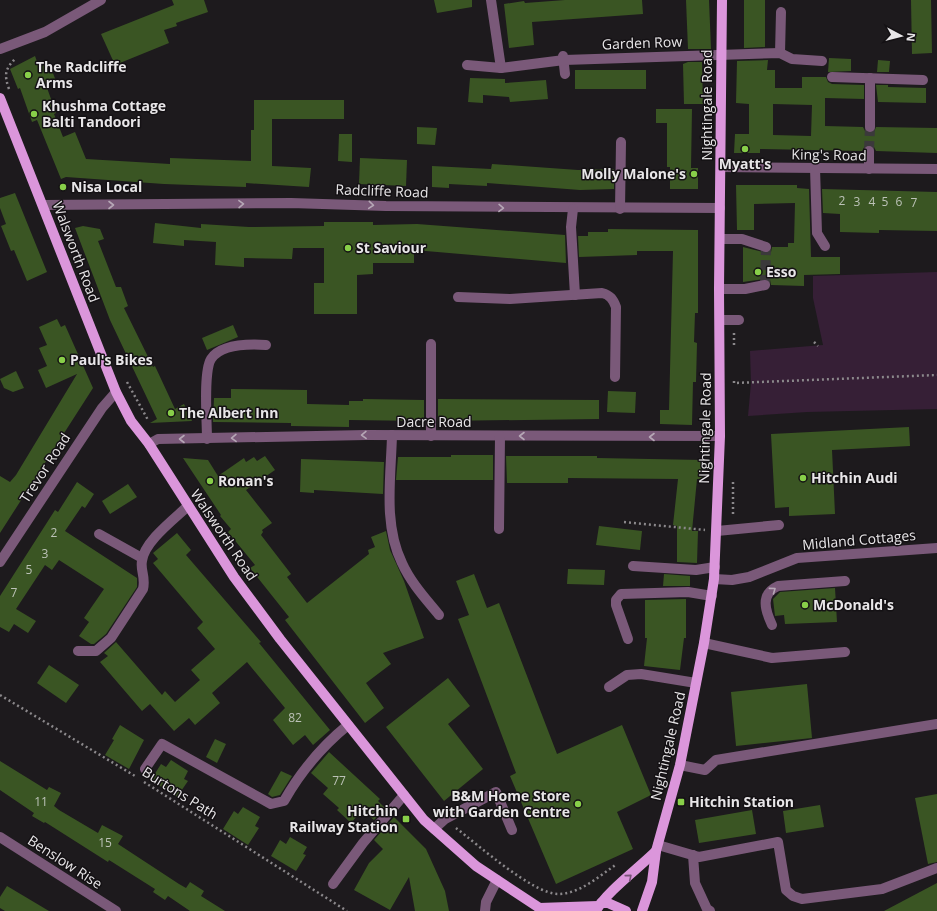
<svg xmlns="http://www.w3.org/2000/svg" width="937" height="911" viewBox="0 0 937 911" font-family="'Open Sans',sans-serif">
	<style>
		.green { fill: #361f36 }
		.building { fill: #3a5523; fill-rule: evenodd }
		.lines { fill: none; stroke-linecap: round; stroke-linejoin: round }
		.minor-tunnel { stroke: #3b393b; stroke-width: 10; stroke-dasharray: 10 5; stroke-linecap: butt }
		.path { stroke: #8b888b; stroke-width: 2.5; stroke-dasharray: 2 3; stroke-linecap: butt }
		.minor { stroke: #7a5979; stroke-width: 10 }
		.major { stroke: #db96db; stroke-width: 10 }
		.oneway { stroke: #b6a7b6 }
		.oneway2 { stroke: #785478 }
		.poi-dot { fill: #88cf49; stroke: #141114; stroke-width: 1.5 }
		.labels { text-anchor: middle; stroke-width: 3; stroke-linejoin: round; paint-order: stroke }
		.number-label { font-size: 12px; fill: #bcc2b7 }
		.street-label { font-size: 14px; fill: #e8e6e8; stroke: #141114 }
		.poi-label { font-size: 14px; font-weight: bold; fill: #e8e6e8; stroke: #141114; text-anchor: start }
	</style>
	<rect width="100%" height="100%" fill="#1d1a1d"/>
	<path class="green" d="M937,272V409L807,412L748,416L751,383L750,351L823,345L813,298V276Z"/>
	<g class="building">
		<path d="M172,0H204L208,12L176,23L177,26L164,30L169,43L115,65L101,34L174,5Z"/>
		<path d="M434,0H472V7L437,13Z"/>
		<path d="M565,0H642L643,14L532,22L534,45L509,48L504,4L524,1L525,3Z"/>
		<path d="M686,0H709L711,49H688Z"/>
		<path d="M744,0H765V47L744,48Z"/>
		<path d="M911,0H931L932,53L912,54Z"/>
		<path d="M35,56L39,67L49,63L56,81L46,85L56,113L54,114L63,137L75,132L86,159L170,164V158L251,161V130H254V100H344V119H272V166L311,168L309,187L246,183V187L164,184L66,177L61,179L37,120L32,122L20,88L18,89L10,69Z"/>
		<path d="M829,58L851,59V71L828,72Z"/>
		<path d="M768,60L767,70H775V88H802V77H826L828,82L832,84L864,85V99L825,98V126L863,127L865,131L870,133L874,132L876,127L937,128V153L876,151L874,147L869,145L865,146L862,151L760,149V153H734L735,134H749V104L736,103L737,61ZM773,104L812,105L811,136L773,135Z"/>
		<path d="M878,60L890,61L889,72H877Z"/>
		<path d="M688,62H702L703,104H684L683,64Z"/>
		<rect x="575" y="70" width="71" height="19"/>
		<path d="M470,78L505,79V83L546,80L548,99L510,102L509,97L483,95V103L468,102Z"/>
		<path d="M876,85H888V87L926,88V103L878,102Z"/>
		<path d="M656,109H692L691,168H698V189H670V167H667V123H656Z"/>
		<path d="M417,127L437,128L435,145L417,144Z"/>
		<path d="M339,134H352V162L338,161Z"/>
		<path d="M360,158L407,160L406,186L359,184Z"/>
		<path d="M492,164L578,170L614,169V189L580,190L487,183V186L449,184V188L432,187V166L491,169Z"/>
		<path d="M736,185H797V188L809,189L811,257H840V274L804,275V286L771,285L770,280L764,279L743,282V247L767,253L771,252L772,247H788V243H794L795,203L754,204V230H737Z"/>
		<path d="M822,189L937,192V231L879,230V233L840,232V214L823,213Z"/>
		<path d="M15,193L47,272L27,281L14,250L11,251L1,226L6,224L0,208V198Z"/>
		<path d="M324,222H373V225L417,224L565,235L566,263L414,250V263H373V274L357,275V314H314V283H324V248H293L292,259L244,258V267L215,265L216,242L184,240V246L153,243L155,223L201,228V224L249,227L324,226Z"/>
		<path d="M83,226L100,229L104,239L98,241L116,287H121L128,306L124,308L153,367L155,366L175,409L184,404L192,421L150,423L157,419L110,320L75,228Z"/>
		<path d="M608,229L698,230V313H695L694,342L697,343L696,382H693L692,425L660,424V410H669L673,251H637V255L579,257L578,236H588V232H608Z"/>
		<path d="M57,319L61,327L65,325L93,388L0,533V476L10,482L16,475L77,374L46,388L38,370L47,366L39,348L47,345L39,327Z"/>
		<path d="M233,325L238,337L207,350L202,338Z"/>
		<path d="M16,371L24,388L13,392L4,388L0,379Z"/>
		<path d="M231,389L307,390V404L349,405V401H363V399L424,400V421L349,420V427L291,426V423L213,422L214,398H231Z"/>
		<path d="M608,391L636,392L635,413L607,412Z"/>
		<path d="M438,399L599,400V419L438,421Z"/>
		<path d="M909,427L910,446L832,450L835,514L789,516V507L775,508L771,434Z"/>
		<path d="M451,455H493V480H396L398,457H451Z"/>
		<path d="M265,456L275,470L246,490L272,523L262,530L263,532L261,535L291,574L287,577L307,603L369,554L368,550L375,547L371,537L386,531L390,550L404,581L424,638L383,653L391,664L366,683L384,708L365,723L285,620L289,617L250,568L255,565L228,532L231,529L220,516L221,515L183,458L208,460L218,476L244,458L246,462L254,457L257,461Z"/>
		<path d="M506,456H597V458L703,460V479H697L692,531H698L697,563L677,562V526L673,525L678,479L568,478V483H507Z"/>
		<path d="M301,459L384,462L383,494L314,490V493L300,492Z"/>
		<path d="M77,482L94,494L85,508L82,506L65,531L137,578V587L106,634L94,644H91L79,636L89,622L84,618L104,589L59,560L52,570L45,565L16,609L36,621L28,633L14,624L9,632L0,627V596L55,510L58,512Z"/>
		<path d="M128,484L137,497L110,514L102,501Z"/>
		<path d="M599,526L642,531L640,550L596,545Z"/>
		<path d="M177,533L191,550L186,555L261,642L259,643L330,730L313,745L305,735L293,745L273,720L285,708L247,662L212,693L220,703L195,725L189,718L174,731L150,704L142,711L100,662L108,656L104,653L116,642L162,695L165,691L175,702L200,680L191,670L215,649L197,628L203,622L153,563L158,559L153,553Z"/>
		<path d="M568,569L605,570L604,585L567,584Z"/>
		<path d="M474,574L487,608L499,603L557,754L622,725L651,795L617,812L633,849L556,884L510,776L516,773L458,619L469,615L456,581Z"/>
		<path d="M664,574L690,576V586H663Z"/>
		<path d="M835,588L837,622L785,624L784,615L775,616L773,599L780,592Z"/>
		<path d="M686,599V638H684L680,670L644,666L647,638H645V600Z"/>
		<path d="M49,665L79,685L66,703L37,683Z"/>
		<path d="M448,678L470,706L448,724L483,769L444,801L386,727Z"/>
		<path d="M807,684L812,738L736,746L731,692Z"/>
		<path d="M120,725L144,740L129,769L105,755L114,740L112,739Z"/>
		<path d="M215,739L226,744L217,763L206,757Z"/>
		<path d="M329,752L380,799L378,801L385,808L374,820L362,810L351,823L337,810L339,808L323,794L328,788L311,773Z"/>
		<path d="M171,760L188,771L184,779L188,781L177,797L151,780L161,764L166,767Z"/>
		<path d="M0,761L47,790L49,787L61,793L54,806L59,810L98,833L102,825L123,836L118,844L179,884L186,888L190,882L204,891L201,896L225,911H190L168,896L165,900L153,892L155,889L109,860L108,862L45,822L44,823L32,816L34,813L0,790Z"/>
		<path d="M281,771L292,776L280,795L272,797L268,794Z"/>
		<path d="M937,794V862L928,864L915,798Z"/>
		<path d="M820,805L824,827L786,833L783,811Z"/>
		<path d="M243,807L260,817L255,826L259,828L248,845L223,829L234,811L238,814Z"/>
		<path d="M752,810L756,834L699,843L695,820Z"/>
		<path d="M394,817L426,849L445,891L449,911H415L409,877L390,910L354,890L369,863L383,849L374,840Z"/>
		<path d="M290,837L307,847L303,854L306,855L296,871L271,856L280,840L286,844Z"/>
		<path d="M937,883V911H884Z"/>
		<path d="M7,886L49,911H5L0,908V897Z"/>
	</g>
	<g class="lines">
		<g class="minor-tunnel">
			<path d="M869,151L870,127"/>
			<path d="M765,285L766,247"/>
		</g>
		<g class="path">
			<path d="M9,89C4,75 5,69 15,59"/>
			<path d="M734,333V348"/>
			<path d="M814,342L818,346"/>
			<path d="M734,381V383L937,375"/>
			<path d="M127,382L148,420"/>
			<path d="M733,482V517"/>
			<path d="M624,522L705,530"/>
			<path d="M0,695L135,776"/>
			<path d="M144,782L347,911"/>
			<path d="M456,828C477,844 533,894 558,894C580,894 599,876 617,864"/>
		</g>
		<g class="minor">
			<path d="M491,0L501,68"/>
			<path d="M0,49L45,32L101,0"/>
			<path d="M780,53L781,12"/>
			<path d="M563,56L565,74"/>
			<path d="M467,65L501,68L564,60L780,53L792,59L822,61"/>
			<path d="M832,77L923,80"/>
			<path d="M870,127V78"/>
			<path d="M721,167L937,169"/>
			<path d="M815,168L817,233L825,246"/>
			<path d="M869,169V151"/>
			<path d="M43,205L291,203L386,206L720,208"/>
			<path d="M573,209L571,227L575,295"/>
			<path d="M620,209L621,142"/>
			<path d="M720,239H742L766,247"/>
			<path d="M719,289H745L765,285"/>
			<path d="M458,297L510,299L602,293C610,295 613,299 616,307L615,377"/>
			<path d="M720,320H739"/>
			<path d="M431,344V436"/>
			<path d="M392,435C391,477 383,524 402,563C411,583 426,599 439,615"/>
			<path d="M207,439C207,422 203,372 211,359C221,344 250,344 266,345"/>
			<path d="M149,444L158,439L366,435L720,436"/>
			<path d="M499,529L500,436"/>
			<path d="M717,531L779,525"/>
			<path d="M99,534L142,558"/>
			<path d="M0,562L102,408L116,392"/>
			<path d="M633,566L696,570L715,567"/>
			<path d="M714,579L732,580L749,577L797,558L937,548"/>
			<path d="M772,625C765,610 760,594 778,586L845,581"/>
			<path d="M628,639L616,605V600L621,594L688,592L712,596"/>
			<path d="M704,643L772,658L845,652"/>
			<path d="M78,651H96L111,638L143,589C146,577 140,570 142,561C144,542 173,520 188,506"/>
			<path d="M609,687L627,675L641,674L696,683"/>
			<path d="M680,765L705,770L716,760L937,724"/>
			<path d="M145,769L162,744L271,804L284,801C301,771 321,747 348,725"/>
			<path d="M434,829L445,819L496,792L512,830"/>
			<path d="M0,837L116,911"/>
			<path d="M658,845L699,857L778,842L786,890L793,896L802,899L882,889L937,868"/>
			<path d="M693,855L695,883L707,909L710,911"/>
			<path d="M333,884L363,843L404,795"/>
			<path d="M485,911L486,902L497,880"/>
		</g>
		<g class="major">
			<path d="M0,98L116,392L131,421L149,444L234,577L280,639L424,820L476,866L544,911"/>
			<path d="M601,903H608L626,911"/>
			<path d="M539,908L598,906"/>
			<path d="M596,911C605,893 640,867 656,851"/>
			<path d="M642,911L652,882L656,851L680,765L704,643L714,579L720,436L719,289L722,0"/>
		</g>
	</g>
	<defs><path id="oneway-chevron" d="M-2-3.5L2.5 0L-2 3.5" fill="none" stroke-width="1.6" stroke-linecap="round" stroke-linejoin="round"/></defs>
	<g class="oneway">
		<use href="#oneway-chevron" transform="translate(241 204) rotate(-1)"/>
		<use href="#oneway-chevron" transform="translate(111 205)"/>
		<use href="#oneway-chevron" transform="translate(371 205) rotate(5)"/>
		<use href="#oneway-chevron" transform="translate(501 208) rotate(1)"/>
		<use href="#oneway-chevron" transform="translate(364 435) rotate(179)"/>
		<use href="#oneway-chevron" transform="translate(522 436) rotate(-180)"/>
		<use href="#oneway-chevron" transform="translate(652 437) rotate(-180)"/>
		<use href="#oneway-chevron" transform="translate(234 438) rotate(179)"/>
		<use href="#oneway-chevron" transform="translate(182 439) rotate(-180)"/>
		<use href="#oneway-chevron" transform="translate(773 590) rotate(-36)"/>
	</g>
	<use class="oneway2" href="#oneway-chevron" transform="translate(629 877) rotate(-40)"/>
	<g class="poi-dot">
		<circle cx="28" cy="75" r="4"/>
		<circle cx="34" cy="114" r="4"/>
		<circle cx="745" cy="149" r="4"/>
		<circle cx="694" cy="174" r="4"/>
		<circle cx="63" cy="187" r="4"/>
		<circle cx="348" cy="248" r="4"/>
		<circle cx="758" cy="272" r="4"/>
		<circle cx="62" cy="360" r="4"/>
		<circle cx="171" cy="413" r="4"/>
		<circle cx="803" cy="478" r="4"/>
		<circle cx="210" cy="481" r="4"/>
		<circle cx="805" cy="605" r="4"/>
		<rect x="677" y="798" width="8" height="8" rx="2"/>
		<circle cx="578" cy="804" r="4"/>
		<rect x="402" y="815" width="8" height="8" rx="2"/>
	</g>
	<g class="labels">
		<g class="number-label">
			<text x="842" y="205">2</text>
			<text x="857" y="206">3</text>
			<text x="872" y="206">4</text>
			<text x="885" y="206">5</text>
			<text x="899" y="206">6</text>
			<text x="914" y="207">7</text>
			<text x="54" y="537">2</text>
			<text x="45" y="558">3</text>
			<text x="29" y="574">5</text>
			<text x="14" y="597">7</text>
			<text x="295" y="722">82</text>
			<text x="339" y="785">77</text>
			<text x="41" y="806">11</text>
			<text x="105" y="847">15</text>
		</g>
		<g class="street-label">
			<text transform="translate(642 43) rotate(-2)" y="5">Garden Row</text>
			<text transform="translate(707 105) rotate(-90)" y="5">Nightingale Road</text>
			<text transform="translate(829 155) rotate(1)" y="5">King's Road</text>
			<text transform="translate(382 191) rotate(2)" y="5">Radcliffe Road</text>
			<text transform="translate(76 252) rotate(69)" y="5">Walsworth Road</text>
			<text x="434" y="427">Dacre Road</text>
			<text transform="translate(705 428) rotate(-89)" y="5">Nightingale Road</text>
			<text transform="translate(45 468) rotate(-57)" y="5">Trevor Road</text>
			<text transform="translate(224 535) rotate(56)" y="5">Walsworth Road</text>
			<text transform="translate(859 540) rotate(-5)" y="5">Midland Cottages</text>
			<text transform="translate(668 746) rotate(-77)" y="5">Nightingale Road</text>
			<text transform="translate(180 793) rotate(32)" y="5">Burtons Path</text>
			<text transform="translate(65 862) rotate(33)" y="5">Benslow Rise</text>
		</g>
		<g class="poi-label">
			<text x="36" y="72">The Radcliffe<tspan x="36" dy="16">Arms</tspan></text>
			<text x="42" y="111">Khushma Cottage<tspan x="42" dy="16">Balti Tandoori</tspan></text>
			<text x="745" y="169" text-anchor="middle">Myatt's</text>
			<text x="686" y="179" text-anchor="end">Molly Malone's</text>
			<text x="71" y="192">Nisa Local</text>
			<text x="356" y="253">St Saviour</text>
			<text x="766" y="277">Esso</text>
			<text x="70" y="365">Paul's Bikes</text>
			<text x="179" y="418">The Albert Inn</text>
			<text x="811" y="483">Hitchin Audi</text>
			<text x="218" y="486">Ronan's</text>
			<text x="813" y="610">McDonald's</text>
			<text x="570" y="801" text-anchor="end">B&amp;M Home Store<tspan x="570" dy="16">with Garden Centre</tspan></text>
			<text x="689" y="807">Hitchin Station</text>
			<text x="398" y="816" text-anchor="end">Hitchin<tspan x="398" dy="16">Railway Station</tspan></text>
		</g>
	</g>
	<g transform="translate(901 36) rotate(97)" stroke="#141114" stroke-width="3" paint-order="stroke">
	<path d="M0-3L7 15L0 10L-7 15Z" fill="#e8e6e8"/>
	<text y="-6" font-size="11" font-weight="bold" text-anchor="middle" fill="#e8e6e8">N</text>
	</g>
</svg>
